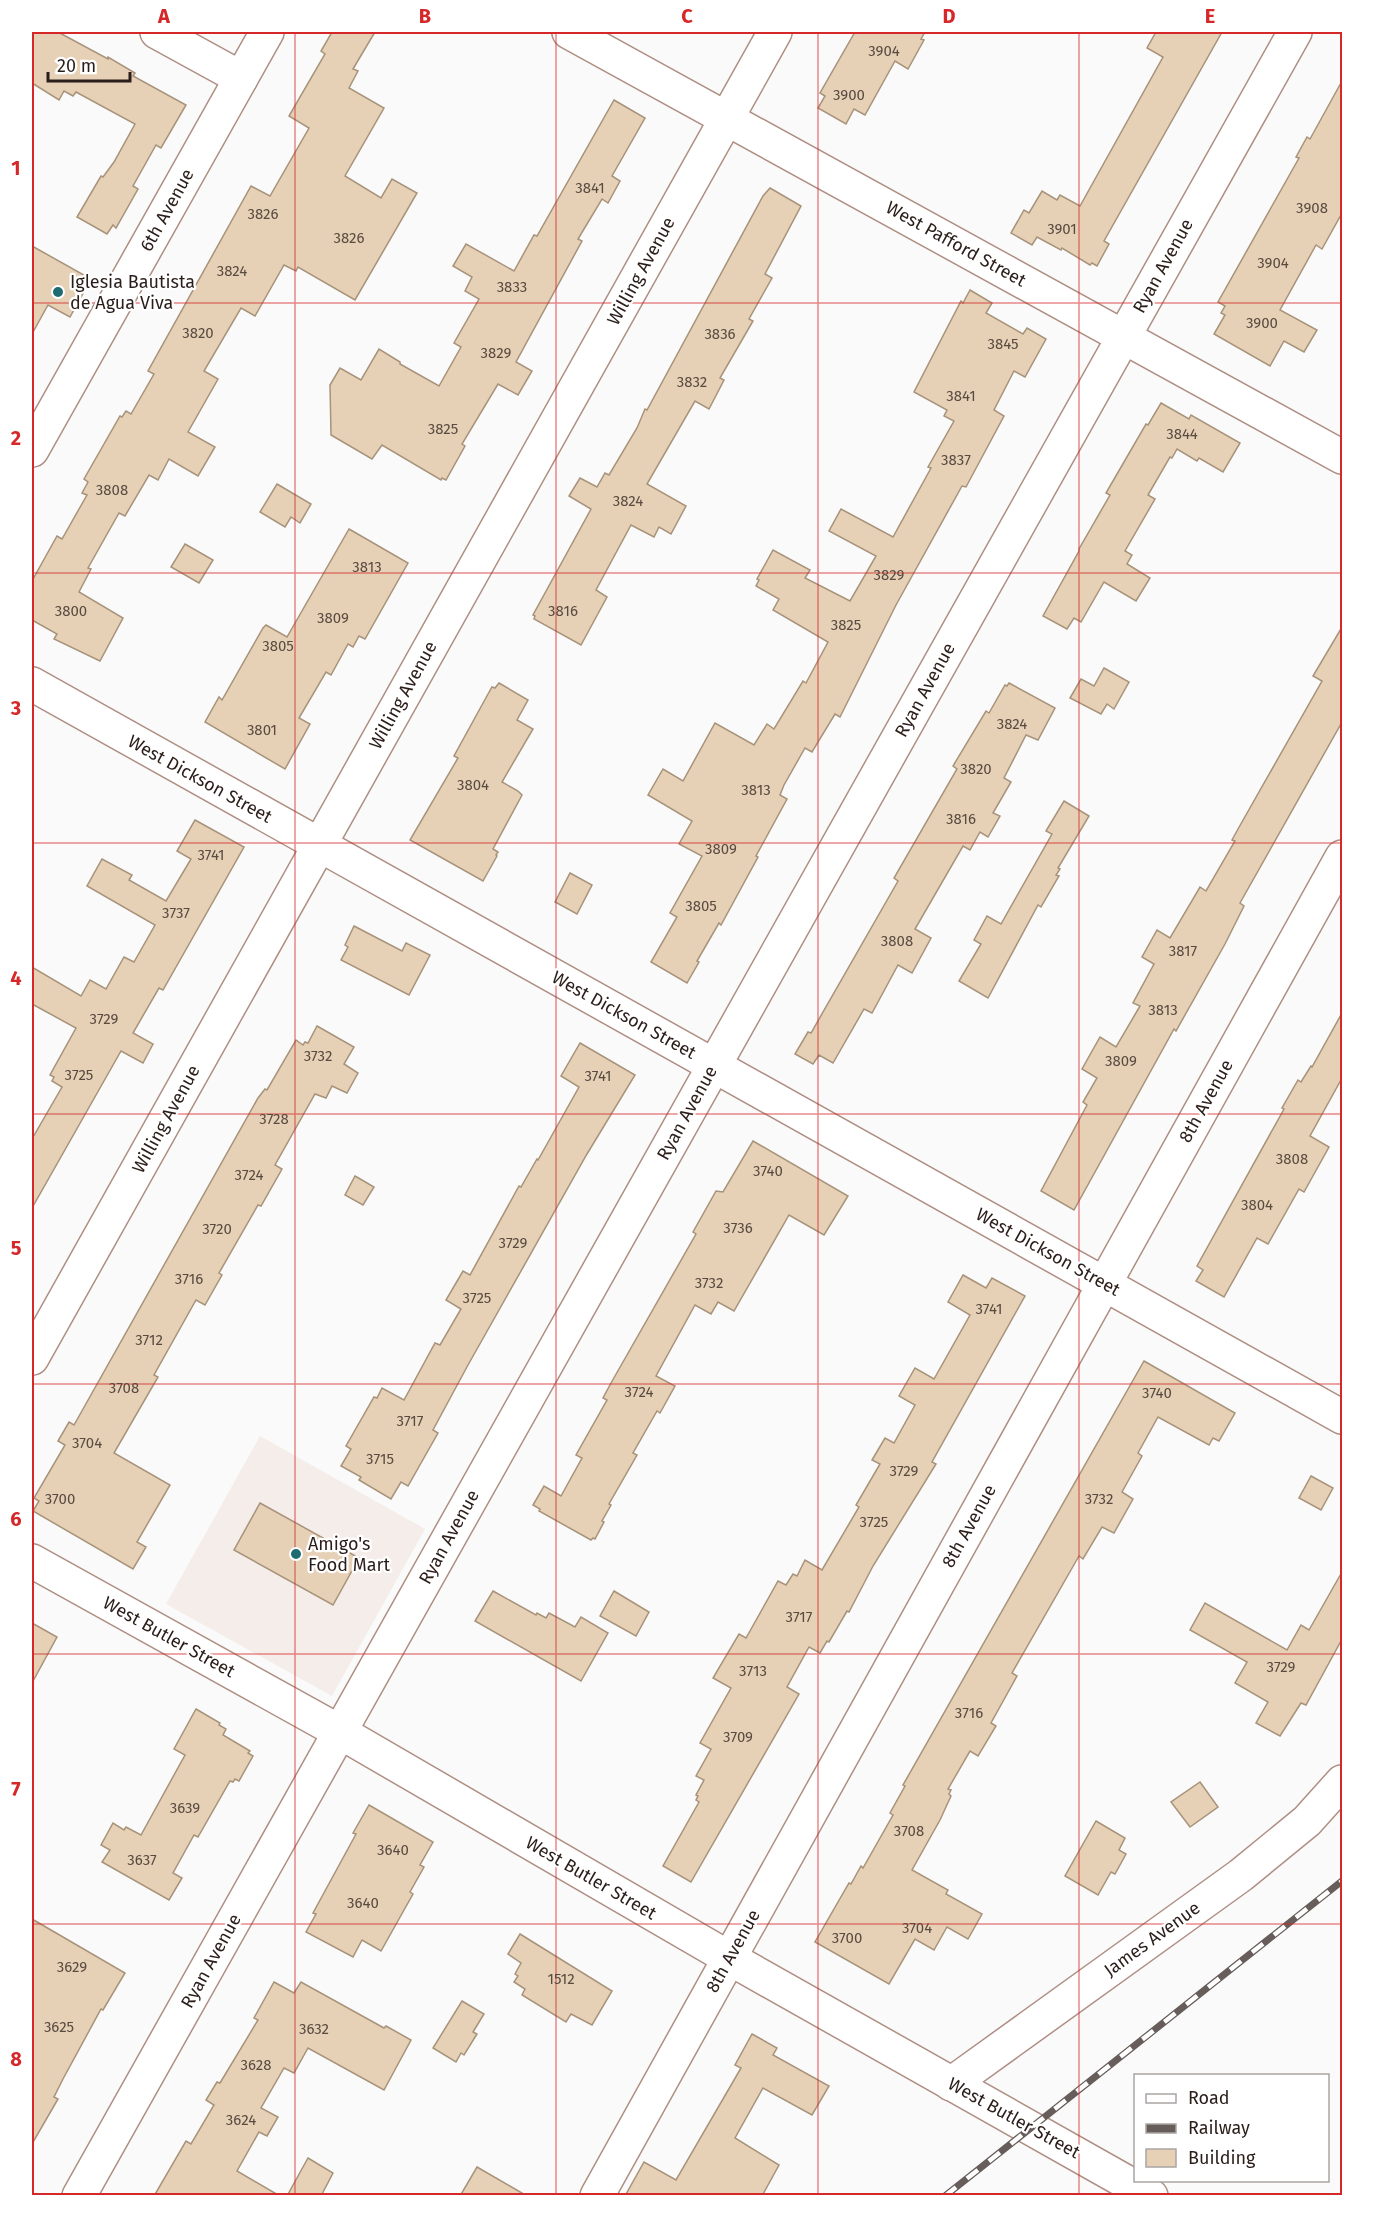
<svg xmlns="http://www.w3.org/2000/svg" width="1374" height="2227" viewBox="0 0 1374 2227" font-family="'Fira Sans',sans-serif">
	<style>
		.built { fill: #f5ede9 }
		.building { fill: #e6d1b7; stroke: #a7927a; stroke-width: 1.5 }
		.lines { fill: none; stroke-linecap: round; stroke-linejoin: round }
		.street-casing { stroke: #af8f84; stroke-width: 36 }
		.secondary-casing { stroke: #af8f84; stroke-width: 36 }
		.street { stroke: #fff; stroke-width: 33 }
		.secondary { stroke: #fff; stroke-width: 33 }
		.rail-casing { stroke: #675e5b; stroke-width: 7 }
		.rail { stroke: #fff; stroke-width: 4.5; stroke-dasharray: 14; stroke-linecap: butt }
		.grid { fill: none; stroke: #d62828; stroke-width: 1.5; stroke-opacity: 0.55 }
		.poi-dot { fill: #1f6b71; stroke: #fff; stroke-width: 2 }
		.labels { text-anchor: middle; stroke-width: 4.5; stroke-linejoin: round; paint-order: stroke }
		.number-label { font-size: 15px; fill: #5a4b41 }
		.street-label { font-size: 18px; fill: #2b1e1a; stroke: #fff }
		.poi-label { font-size: 18px; fill: #2b1e1a; stroke: #fff; text-anchor: start }
		.neatline { fill: none; stroke: #d62828; stroke-width: 2 }
		.grid-label { font-size: 20px; text-anchor: middle; font-weight: bold; fill: #d62828 }
	</style>
	<rect width="100%" height="100%" fill="#fafafa"/>
	<path class="built" d="M260,1436L425,1529L332,1696L166,1604Z"/>
	<g class="building">
		<path d="M32,32H58L108,59V57L135,73L133,76L186,105L161,148L156,145L133,186L138,189L116,228L113,225L107,234L77,217L101,176L103,177L114,162L135,124L76,92L73,96L64,91L59,100L32,83Z"/>
		<path d="M332,32H375L353,69L358,71L349,88L384,108L345,176L381,198L392,179L417,193L355,300L298,267L296,271L284,265L255,316L241,308L204,371L218,379L188,432L215,447L198,476L169,459L158,480L149,475L125,516L119,513L88,568L91,569L79,592L123,618L100,661L54,639L57,634L32,620V581L57,536L62,539L87,495L82,493L88,482L84,479L120,416L122,417L126,411L131,414L154,374L148,371L251,186L270,196L309,128L289,116L325,54L321,51Z"/>
		<path d="M855,32H925L921,39L924,40L908,69L895,61L865,115L854,109L846,124L818,108L825,96L820,93Z"/>
		<path d="M1156,32H1222L1104,241L1109,244L1097,266L1092,263L1090,265L1062,248L1061,250L1037,237L1032,245L1011,233L1024,210L1029,213L1042,191L1057,200L1060,195L1080,206L1163,57L1147,48Z"/>
		<path d="M1342,81V213L1322,249L1316,245L1280,310L1317,330L1304,352L1284,341L1270,366L1214,334L1225,315L1221,313L1225,306L1218,302L1299,158L1296,157L1307,137L1310,139Z"/>
		<path d="M614,100L645,118L612,176L620,181L608,203L602,199L578,239L582,241L516,362L532,371L518,395L498,384L462,444L465,446L446,480L442,478L441,480L382,445L372,459L331,435L330,385L340,368L361,380L379,349L400,362V364L439,386L461,347L454,343L479,299L465,291L472,277L453,266L466,244L514,271L534,235L537,236Z"/>
		<path d="M770,188L801,206L765,274L772,278L749,319L753,321L720,378L724,380L709,409L695,401L647,484L686,506L671,534L659,527L654,537L631,525L596,590L607,597L581,645L534,619L535,616L533,615L591,509L569,496L580,478L597,487L605,473L609,475L637,428L645,409L647,410L763,196Z"/>
		<path d="M32,246L91,279L70,317L48,305L32,334Z"/>
		<path d="M970,290L992,303L986,313L1023,334L1027,328L1046,339L1025,377L1014,371L994,410L1004,416L966,487L962,486L896,605L840,717L835,714L812,752L805,748L784,785L780,795L787,799L756,856L758,857L721,925L719,923L697,961L699,962L687,983L651,962L677,917L670,913L702,856L679,844L692,821L648,795L663,769L683,781L715,723L754,745L767,724L774,729L803,681L806,683L828,642L773,610L779,599L756,586L759,580L757,579L773,550L810,570L805,578L850,601L876,556L829,531L841,509L893,537L931,468L928,467L954,421L944,416L947,410L914,392L961,301L963,303Z"/>
		<path d="M1161,403L1189,419L1191,415L1240,443L1223,472L1199,458L1197,461L1177,449L1172,458L1170,457L1148,495L1155,499L1125,551L1132,555L1127,564L1150,578L1136,601L1104,582L1081,622L1074,618L1067,629L1043,616L1079,551V549L1110,495L1106,493L1146,424L1148,425Z"/>
		<path d="M277,484L311,504L300,523L291,517L285,527L260,512Z"/>
		<path d="M349,529L408,563L365,639L359,636L353,647L348,644L331,675L326,672L299,718L310,724L285,769L205,722L219,697L222,700L263,628L266,625L287,637Z"/>
		<path d="M185,544L213,560L199,583L171,567Z"/>
		<path d="M1342,627V722L1240,903L1244,906L1225,944L1176,1031L1174,1029L1074,1210L1041,1191L1087,1105L1083,1102L1097,1078L1082,1069L1100,1037L1116,1047L1140,1006L1133,1003L1154,964L1142,957L1157,930L1170,938L1200,887L1206,891L1235,841L1232,840L1238,829L1322,681L1313,676Z"/>
		<path d="M1104,668L1129,682L1114,709L1107,704L1101,714L1070,698L1081,679L1094,686Z"/>
		<path d="M499,683L528,700L517,720L533,729L502,782L518,791L522,795L521,797L493,849L498,852L496,855L497,856L483,881L410,840L458,758L454,756L488,694L492,687L495,688Z"/>
		<path d="M1009,683L1055,708L1038,740L1026,735L1004,778L1011,782L993,813L1000,816L988,837L980,832L970,850L963,846L915,929L931,938L912,973L898,965L872,1013L864,1009L833,1063L819,1055L813,1064L795,1054L808,1032L811,1033L898,881L894,878L957,769L953,766L986,711L989,713L1005,685L1007,686Z"/>
		<path d="M1064,801L1089,816L1058,868L1060,869L1056,875L1059,876L1041,907L1038,905L988,998L959,981L981,944L974,940L987,916L1001,924L1052,834L1046,831Z"/>
		<path d="M195,820L244,847L163,990L159,988L133,1033L153,1044L143,1063L121,1051L32,1208V1139L62,1087L52,1081L54,1077L50,1075L76,1028L32,1004V967L81,996L90,980L106,989L124,957L134,962L155,925L87,886L102,859L132,875L129,880L166,901L191,859L177,851Z"/>
		<path d="M570,873L592,885L577,914L555,902Z"/>
		<path d="M354,926L402,951L406,943L430,955L409,995L341,960L348,947L345,945Z"/>
		<path d="M1342,1013V1078L1310,1136L1329,1147L1304,1192L1299,1189L1268,1244L1257,1238L1224,1297L1196,1281L1203,1270L1197,1266L1284,1109L1282,1108L1298,1080L1301,1082L1311,1066L1312,1067Z"/>
		<path d="M317,1026L354,1047L344,1064L358,1073L347,1093L332,1086L326,1098L315,1094L275,1165L282,1169L261,1206L258,1205L219,1273L222,1275L205,1305L196,1300L154,1375L158,1377L114,1453L170,1485L137,1542L146,1547L133,1569L33,1511L39,1501L34,1498L65,1445L58,1441L69,1422L74,1425L258,1098L265,1089L267,1090L296,1040L303,1045L305,1042L308,1043Z"/>
		<path d="M580,1043L635,1075L587,1154L468,1365L433,1430L438,1433L408,1486L401,1482L391,1499L359,1480L361,1477L341,1466L351,1449L346,1446L374,1397L377,1398L382,1388L404,1400L435,1343L440,1345L461,1309L446,1300L463,1271L470,1275L519,1186L521,1187L537,1159L538,1160L579,1087L561,1076Z"/>
		<path d="M753,1141L848,1196L824,1235L789,1215L734,1311L718,1302L711,1314L695,1305L656,1376L675,1386L660,1413L657,1411L633,1453L637,1455L609,1504L611,1505L602,1521L604,1522L595,1539L593,1538L591,1540L539,1511L540,1509L533,1505L544,1486L561,1496L582,1458L576,1455L607,1400L603,1398L611,1383L696,1234L693,1232L716,1191L723,1192Z"/>
		<path d="M355,1176L374,1187L363,1205L345,1195Z"/>
		<path d="M963,1275L986,1288L992,1278L1025,1296L932,1462L936,1464L873,1566L849,1612L847,1611L829,1642L827,1641L820,1653L809,1647L787,1687L799,1694L691,1882L663,1866L699,1802L696,1800L698,1796L696,1795L704,1780L696,1776L711,1749L700,1743L731,1688L713,1678L739,1634L746,1638L778,1581L786,1585L793,1574L797,1576L805,1560L822,1570L859,1507L856,1505L880,1464L872,1460L885,1438L894,1443L915,1405L899,1396L915,1368L934,1379L970,1315L948,1302Z"/>
		<path d="M1144,1361L1235,1413L1219,1441L1213,1438L1209,1445L1158,1417L1138,1453L1142,1456L1122,1492L1133,1499L1114,1533L1102,1527L1083,1559L1079,1556L1012,1673L1017,1676L991,1723L996,1726L978,1756L970,1751L948,1789L951,1790L949,1794L951,1796L940,1820L912,1870L948,1890L946,1894L982,1914L968,1939L947,1927L934,1950L915,1939L889,1984L815,1942L849,1883L851,1884L861,1866L863,1868L893,1815L890,1813L905,1786L903,1785Z"/>
		<path d="M1311,1476L1333,1488L1321,1510L1299,1498Z"/>
		<path d="M260,1503L359,1558L333,1605L234,1550Z"/>
		<path d="M1342,1572V1639L1306,1705L1301,1703L1280,1736L1256,1723L1268,1702L1235,1683L1247,1662L1190,1630L1205,1603L1287,1650L1301,1625L1309,1630Z"/>
		<path d="M493,1591L536,1615L537,1613L546,1618L549,1613L575,1627L581,1617L608,1633L581,1681L475,1621Z"/>
		<path d="M614,1591L649,1612L636,1636L600,1616Z"/>
		<path d="M32,1623L57,1637L32,1683Z"/>
		<path d="M196,1709L220,1723L219,1725L226,1729L223,1735L250,1751L248,1753L253,1756L239,1781L235,1779L233,1782L230,1781L198,1837L194,1835L173,1873L182,1878L169,1900L102,1862L110,1850L101,1845L113,1823L124,1830L126,1827L141,1835L185,1755L174,1749Z"/>
		<path d="M1200,1782L1218,1807L1190,1827L1171,1802Z"/>
		<path d="M369,1805L433,1842L420,1865L424,1867L410,1892L413,1894L381,1951L362,1940L353,1957L306,1932L316,1914L313,1913L356,1834L353,1833Z"/>
		<path d="M1096,1821L1125,1838L1119,1850L1126,1854L1115,1874L1111,1872L1098,1895L1065,1876Z"/>
		<path d="M32,1919L125,1973L103,2010L101,2009L63,2079L54,2097L58,2099L32,2144Z"/>
		<path d="M520,1934L612,1991L592,2025L571,2014L566,2022L522,1995L525,1989L514,1982L518,1976L515,1974L521,1963L508,1954Z"/>
		<path d="M274,1982L294,1993L301,1982L384,2028L386,2026L411,2040L384,2090L308,2048L294,2073L284,2068L261,2108L278,2117L267,2136L259,2132L237,2171L280,2196H154L186,2141L191,2144L214,2105L206,2100L217,2082L220,2083L258,2020L254,2018Z"/>
		<path d="M462,2001L484,2014L473,2032L477,2034L464,2055L461,2053L456,2062L433,2048Z"/>
		<path d="M752,2034L777,2048L773,2055L829,2086L812,2115L763,2088L735,2138L779,2165L762,2196H625L644,2162L676,2180L741,2068L735,2065Z"/>
		<path d="M308,2158L333,2173L321,2196H287Z"/>
		<path d="M477,2167L527,2196H460Z"/>
	</g>
	<g class="lines">
		<defs>
			<g id="street">
				<path d="M157,32L241,78"/>
				<path d="M569,32L1342,457"/>
				<path d="M32,684L1342,1417"/>
				<path d="M32,1358L775,32"/>
				<path d="M32,1561L340,1732L729,1958L1151,2196"/>
				<path d="M951,2084L1241,1875L1307,1821L1342,1782"/>
				<path d="M79,2196L1295,32"/>
				<path d="M597,2196L1342,857"/>
			</g>
			<path id="secondary" d="M32,450L267,32"/>
		</defs>
		<use href="#street" class="street-casing"/>
		<use href="#secondary" class="secondary-casing"/>
		<use href="#street" class="street"/>
		<use href="#secondary" class="secondary"/>
		<defs>
			<path id="rail" d="M945,2196L1342,1881"/>
		</defs>
		<use href="#rail" class="rail-casing"/>
		<use href="#rail" class="rail"/>
	</g>
	<path class="grid" d="M295,32V2196M556,32V2196M818,32V2196M1079,32V2196M32,303H1342M32,573H1342M32,843H1342M32,1114H1342M32,1384H1342M32,1654H1342M32,1924H1342"/>
	<g class="poi-dot">
		<circle cx="58" cy="292" r="6"/>
		<circle cx="296" cy="1554" r="6"/>
	</g>
	<g class="labels">
		<g class="number-label">
			<text x="884" y="56">3904</text>
			<text x="849" y="100">3900</text>
			<text x="590" y="193">3841</text>
			<text x="1312" y="213">3908</text>
			<text x="263" y="219">3826</text>
			<text x="1062" y="234">3901</text>
			<text x="349" y="243">3826</text>
			<text x="1273" y="268">3904</text>
			<text x="232" y="276">3824</text>
			<text x="512" y="292">3833</text>
			<text x="1262" y="328">3900</text>
			<text x="198" y="338">3820</text>
			<text x="720" y="339">3836</text>
			<text x="1003" y="349">3845</text>
			<text x="496" y="358">3829</text>
			<text x="692" y="387">3832</text>
			<text x="961" y="401">3841</text>
			<text x="443" y="434">3825</text>
			<text x="1182" y="439">3844</text>
			<text x="956" y="465">3837</text>
			<text x="112" y="495">3808</text>
			<text x="628" y="506">3824</text>
			<text x="367" y="572">3813</text>
			<text x="889" y="580">3829</text>
			<text x="71" y="616">3800</text>
			<text x="563" y="616">3816</text>
			<text x="333" y="623">3809</text>
			<text x="846" y="630">3825</text>
			<text x="278" y="651">3805</text>
			<text x="1012" y="729">3824</text>
			<text x="262" y="735">3801</text>
			<text x="976" y="774">3820</text>
			<text x="473" y="790">3804</text>
			<text x="756" y="795">3813</text>
			<text x="961" y="824">3816</text>
			<text x="721" y="854">3809</text>
			<text x="211" y="860">3741</text>
			<text x="701" y="911">3805</text>
			<text x="176" y="918">3737</text>
			<text x="897" y="946">3808</text>
			<text x="1183" y="956">3817</text>
			<text x="1163" y="1015">3813</text>
			<text x="104" y="1024">3729</text>
			<text x="318" y="1061">3732</text>
			<text x="1121" y="1066">3809</text>
			<text x="79" y="1080">3725</text>
			<text x="598" y="1081">3741</text>
			<text x="274" y="1124">3728</text>
			<text x="1292" y="1164">3808</text>
			<text x="768" y="1176">3740</text>
			<text x="249" y="1180">3724</text>
			<text x="1257" y="1210">3804</text>
			<text x="738" y="1233">3736</text>
			<text x="217" y="1234">3720</text>
			<text x="513" y="1248">3729</text>
			<text x="189" y="1284">3716</text>
			<text x="709" y="1288">3732</text>
			<text x="477" y="1303">3725</text>
			<text x="989" y="1314">3741</text>
			<text x="149" y="1345">3712</text>
			<text x="124" y="1393">3708</text>
			<text x="639" y="1397">3724</text>
			<text x="1157" y="1398">3740</text>
			<text x="410" y="1426">3717</text>
			<text x="87" y="1448">3704</text>
			<text x="380" y="1464">3715</text>
			<text x="904" y="1476">3729</text>
			<text x="60" y="1504">3700</text>
			<text x="1099" y="1504">3732</text>
			<text x="874" y="1527">3725</text>
			<text x="799" y="1622">3717</text>
			<text x="1281" y="1672">3729</text>
			<text x="753" y="1676">3713</text>
			<text x="969" y="1718">3716</text>
			<text x="738" y="1742">3709</text>
			<text x="185" y="1813">3639</text>
			<text x="909" y="1836">3708</text>
			<text x="393" y="1855">3640</text>
			<text x="142" y="1865">3637</text>
			<text x="363" y="1908">3640</text>
			<text x="917" y="1933">3704</text>
			<text x="847" y="1943">3700</text>
			<text x="72" y="1972">3629</text>
			<text x="561" y="1984">1512</text>
			<text x="59" y="2032">3625</text>
			<text x="314" y="2034">3632</text>
			<text x="256" y="2070">3628</text>
			<text x="241" y="2125">3624</text>
		</g>
		<g class="street-label">
			<text transform="translate(167 210) rotate(-61)" y="6">6th Avenue</text>
			<text transform="translate(956 244) rotate(29)" y="6">West Pafford Street</text>
			<text transform="translate(1163 266) rotate(-61)" y="6">Ryan Avenue</text>
			<text transform="translate(641 271) rotate(-61)" y="6">Willing Avenue</text>
			<text transform="translate(925 690) rotate(-61)" y="6">Ryan Avenue</text>
			<text transform="translate(403 695) rotate(-61)" y="6">Willing Avenue</text>
			<text transform="translate(200 779) rotate(29)" y="6">West Dickson Street</text>
			<text transform="translate(624 1015) rotate(29)" y="6">West Dickson Street</text>
			<text transform="translate(1206 1101) rotate(-61)" y="6">8th Avenue</text>
			<text transform="translate(687 1113) rotate(-61)" y="6">Ryan Avenue</text>
			<text transform="translate(166 1119) rotate(-61)" y="6">Willing Avenue</text>
			<text transform="translate(1048 1252) rotate(29)" y="6">West Dickson Street</text>
			<text transform="translate(969 1526) rotate(-61)" y="6">8th Avenue</text>
			<text transform="translate(449 1537) rotate(-61)" y="6">Ryan Avenue</text>
			<text transform="translate(169 1637) rotate(29)" y="6">West Butler Street</text>
			<text transform="translate(591 1878) rotate(30)" y="6">West Butler Street</text>
			<text transform="translate(1152 1939) rotate(-36)" y="6">James Avenue</text>
			<text transform="translate(733 1951) rotate(-61)" y="6">8th Avenue</text>
			<text transform="translate(211 1961) rotate(-61)" y="6">Ryan Avenue</text>
			<text transform="translate(1014 2118) rotate(29)" y="6">West Butler Street</text>
		</g>
		<g class="poi-label">
			<text x="70" y="288">Iglesia Bautista<tspan x="70" dy="21">de Agua Viva</tspan></text>
			<text x="308" y="1550">Amigo's<tspan x="308" dy="21">Food Mart</tspan></text>
		</g>
	</g>
	<rect width="1374" height="2227" fill="none" stroke="#ffffff" stroke-width="66"/>
	<rect x="1134" y="2074" width="195" height="108" fill="#ffffff" stroke="#aaa5a3" stroke-width="1.5"/>
	<rect x="1146" y="2094" width="30" height="9" fill="#ffffff" stroke="#aaa5a3" stroke-width="1.5"/>
	<text x="1188" y="2104" font-size="18" fill="#2b1e1a">Road</text>
	<rect x="1146" y="2124" width="30" height="9" fill="#675e5b" stroke="#aaa5a3" stroke-width="1.5"/>
	<text x="1188" y="2134" font-size="18" fill="#2b1e1a">Railway</text>
	<rect x="1146" y="2149" width="30" height="18" fill="#e6d1b7" stroke="#aaa5a3" stroke-width="1.5"/>
	<text x="1188" y="2164" font-size="18" fill="#2b1e1a">Building</text>
	<path d="M48 72v9h82v-9" fill="none" stroke="#2b1e1a" stroke-width="3"/>
	<text x="57" y="72" font-size="18" fill="#2b1e1a" stroke="#ffffff" stroke-width="4.5" paint-order="stroke">20 m</text>
	<rect x="33" y="33" width="1308" height="2161" class="neatline"/>
	<g class="grid-label">
		<text x="164" y="23">A</text>
		<text x="425" y="23">B</text>
		<text x="687" y="23">C</text>
		<text x="949" y="23">D</text>
		<text x="1210" y="23">E</text>
		<text x="16" y="175">1</text>
		<text x="16" y="445">2</text>
		<text x="16" y="715">3</text>
		<text x="16" y="985">4</text>
		<text x="16" y="1255">5</text>
		<text x="16" y="1526">6</text>
		<text x="16" y="1796">7</text>
		<text x="16" y="2066">8</text>
	</g>
</svg>
